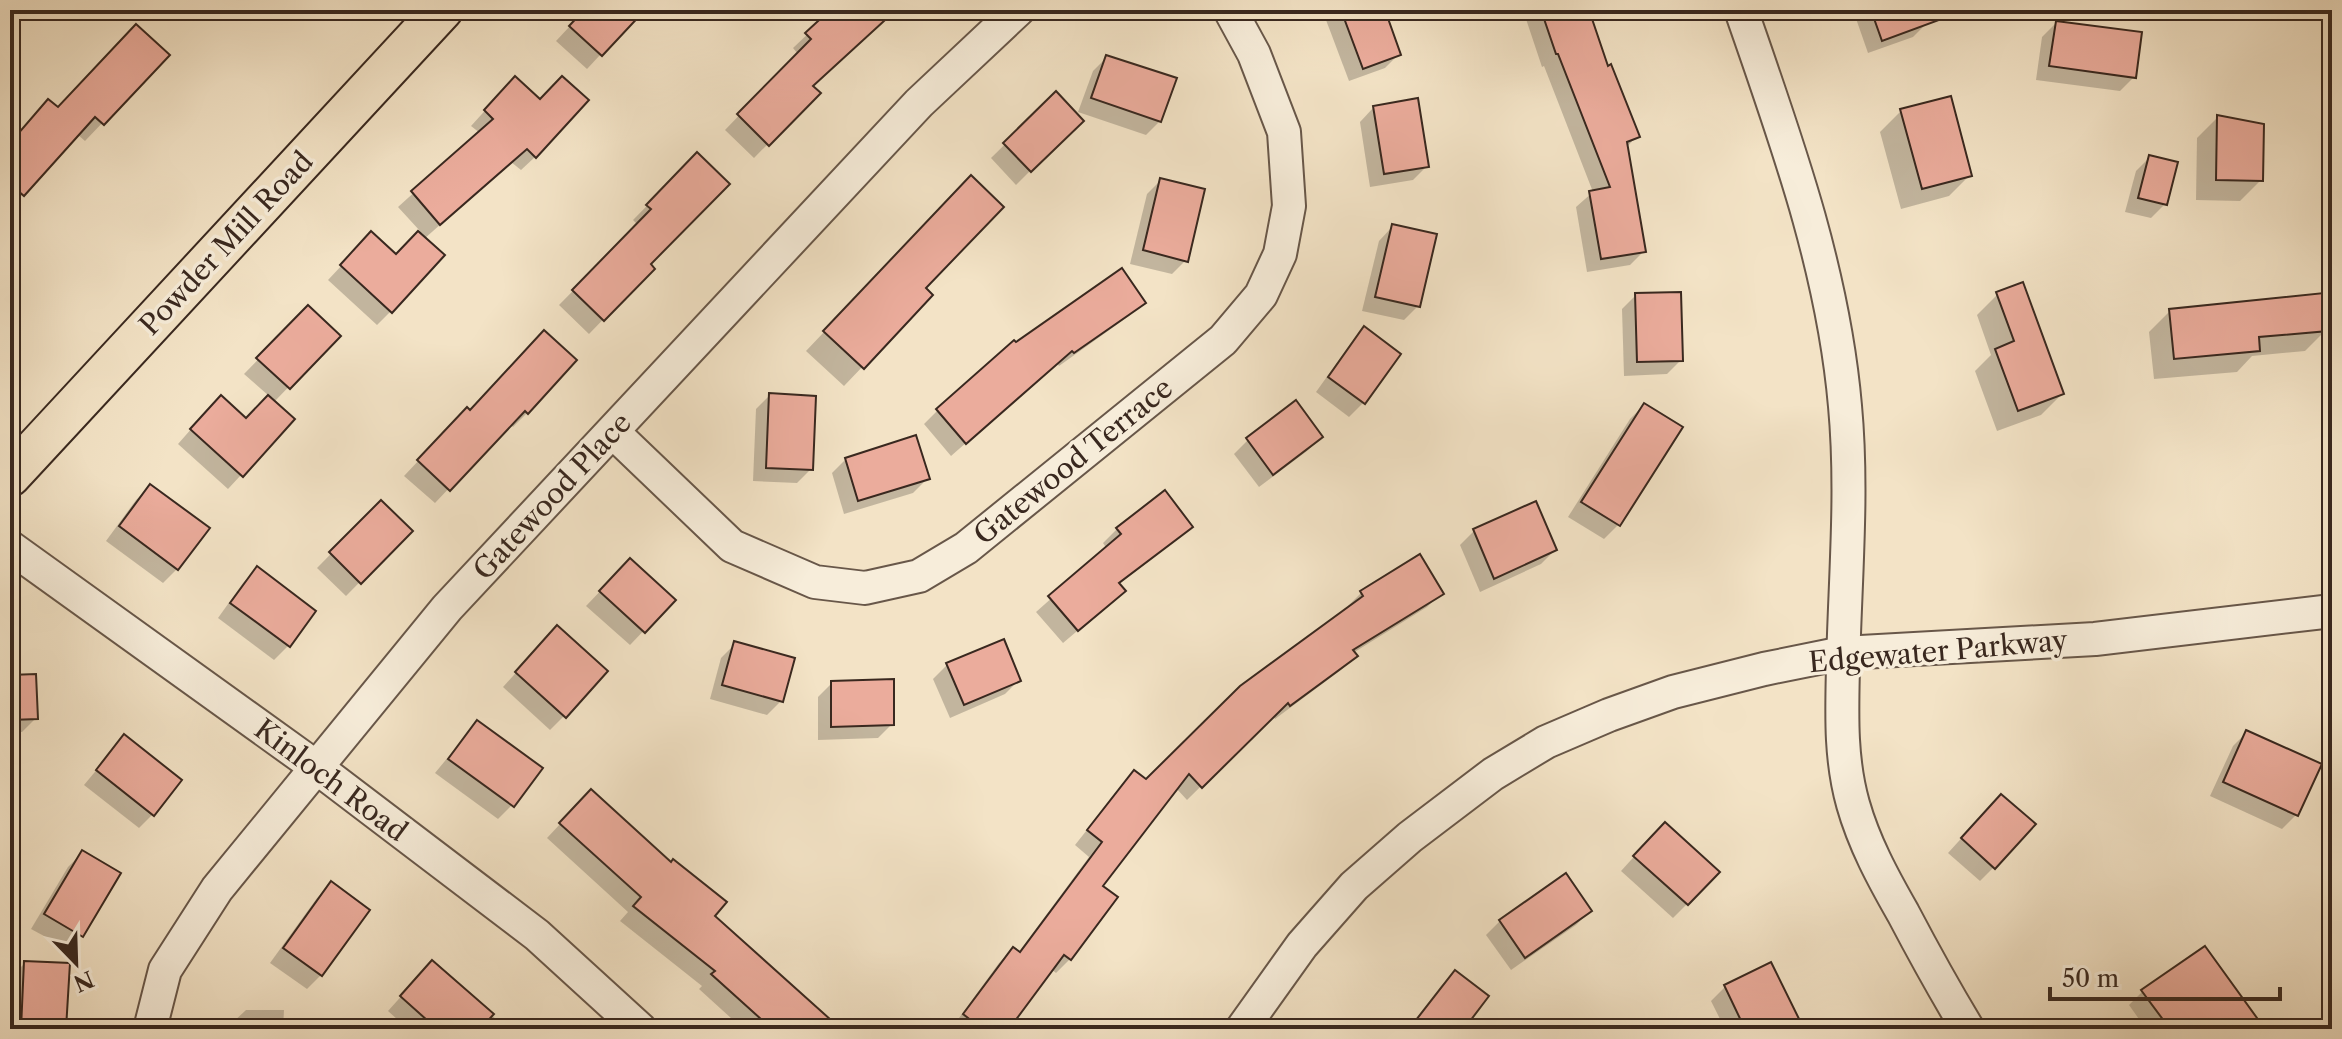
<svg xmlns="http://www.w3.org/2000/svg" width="2342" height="1039" viewBox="0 0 2342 1039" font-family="'Libre Caslon Text',serif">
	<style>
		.shadow { fill: #0003 }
		.building { fill: #ebac9c; stroke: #39281f; stroke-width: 2 }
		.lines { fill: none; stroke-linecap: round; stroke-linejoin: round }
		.minor-casing { stroke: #685749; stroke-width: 36 }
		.major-casing { stroke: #39281f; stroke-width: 44 }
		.minor { stroke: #f7edda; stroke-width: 32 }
		.major { stroke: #f3e3c6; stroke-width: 40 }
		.labels { text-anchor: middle; stroke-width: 7; stroke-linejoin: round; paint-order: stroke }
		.street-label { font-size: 28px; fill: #39281f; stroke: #f7edda }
	</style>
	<rect width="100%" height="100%" fill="#f3e3c6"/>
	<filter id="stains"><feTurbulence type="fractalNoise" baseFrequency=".0025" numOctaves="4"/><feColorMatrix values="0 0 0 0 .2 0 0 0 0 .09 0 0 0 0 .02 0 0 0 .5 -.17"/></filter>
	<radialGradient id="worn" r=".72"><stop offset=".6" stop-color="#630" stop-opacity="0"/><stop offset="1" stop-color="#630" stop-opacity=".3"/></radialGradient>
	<g class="shadow">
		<path d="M173,10H202L191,21Z"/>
		<path d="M585,10H642L587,69L556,41Z"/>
		<path d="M833,10H880L811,86L818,93L754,158L725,130L798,54L793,48Z"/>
		<path d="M1325,10H1383L1399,54L1385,68L1349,81L1323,12Z"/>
		<path d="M1523,10H1587L1607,68L1637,136L1626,148L1644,251L1630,265L1587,272L1576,207L1593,192L1544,66L1542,67Z"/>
		<path d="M1853,10H1923L1927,23L1913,37L1868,53Z"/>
		<path d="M2056,23L2134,77L2120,91L2036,80L2042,37Z"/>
		<path d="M167,55L85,141L77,134L10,208V143L57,110Z"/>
		<path d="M1107,57L1160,121L1146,135L1078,112L1093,71Z"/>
		<path d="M501,93L540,102L535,157L521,170L511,162L424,239L391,311L377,325L328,280L358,248L396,256L420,231L398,207L480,133L471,126Z"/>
		<path d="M1056,94L1081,120L1016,185L991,158Z"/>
		<path d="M1374,107L1427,166L1413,180L1370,187L1360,122Z"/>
		<path d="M1901,111L1970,175L1949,196L1901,209L1880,132Z"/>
		<path d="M2218,117L2261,180L2240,201L2196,200L2197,138Z"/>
		<path d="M697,155L648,264L652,269L589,334L559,305L638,225L633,220Z"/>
		<path d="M2150,157L2165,204L2151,218L2125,212L2136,171Z"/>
		<path d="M1161,180L1186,260L1172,274L1130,264L1147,194Z"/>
		<path d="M953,196L923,288L931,295L844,386L806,351Z"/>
		<path d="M1393,226L1418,306L1404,320L1362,311L1379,241Z"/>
		<path d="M1998,294L2062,394L2041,415L1997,431L1975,371L1991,355L1977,315Z"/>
		<path d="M1636,295L1681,360L1667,374L1624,376L1622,309Z"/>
		<path d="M1143,302L1129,316L1059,366L1057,363L951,456L924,424L938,410Z"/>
		<path d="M308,308L338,336L274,402L241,475L228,489L178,444L207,411L246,420L269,396L244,374Z"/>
		<path d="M2170,311L2326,330L2305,351L2252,356L2237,372L2154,379L2149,332Z"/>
		<path d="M1365,329L1398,354L1363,403L1349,417L1316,392L1351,343Z"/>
		<path d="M574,360L527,413L513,427L510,424L435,503L404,476L454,423L470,412Z"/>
		<path d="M770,395L811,469L797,483L753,481L756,409Z"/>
		<path d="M1644,405L1680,428L1618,525L1604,539L1568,517L1630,419Z"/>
		<path d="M1321,437L1307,451L1259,487L1234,454L1248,440Z"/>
		<path d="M846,459L927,479L913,493L844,514L832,473Z"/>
		<path d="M150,486L177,569L163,583L106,541L136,500Z"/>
		<path d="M1165,492L1190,526L1176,540L1118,585L1109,604L1063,643L1036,612L1107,549L1103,543L1117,529Z"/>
		<path d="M381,503L410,531L346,596L317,568Z"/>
		<path d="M1535,503L1555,550L1541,564L1480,592L1460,545L1474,531Z"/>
		<path d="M630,560L673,600L630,645L586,606Z"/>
		<path d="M257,569L313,611L288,646L274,660L218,618L243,583Z"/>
		<path d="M1362,592L1441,593L1427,607L1353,653L1355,656L1341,670L1275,719L1273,715L1187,800L1176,788L1100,886L1070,959L1056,973L1051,969L1007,1029H951L999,963L1013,949L1018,953L1089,857L1075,845L1121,787L1135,773L1146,782L1349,608L1348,606Z"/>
		<path d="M544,642L564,716L550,730L503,687Z"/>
		<path d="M735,644L781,701L767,715L710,699L721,658Z"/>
		<path d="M947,665L1019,680L1005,694L950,718L933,679Z"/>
		<path d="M10,677L36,718L22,732H10Z"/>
		<path d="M832,683L892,724L878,738L818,740V697Z"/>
		<path d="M477,722L512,805L498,819L435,773Z"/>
		<path d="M2247,732L2296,815L2282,829L2210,796L2233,746Z"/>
		<path d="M124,737L153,814L139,828L84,785Z"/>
		<path d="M577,806L713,916L839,1029H743L699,989L702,986L620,921L628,912L547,838Z"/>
		<path d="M1987,810L1994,867L1980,881L1948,853Z"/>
		<path d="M1651,838L1687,904L1673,918L1621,871Z"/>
		<path d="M82,853V935L68,949L31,929L68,867Z"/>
		<path d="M331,884L321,975L307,989L270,963L317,898Z"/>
		<path d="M1590,911L1576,925L1511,970L1486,935L1500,921Z"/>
		<path d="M432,962L507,1029H408L388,1011Z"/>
		<path d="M25,963L64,1029H10L11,977Z"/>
		<path d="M1770,965L1802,1029H1725L1711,1001L1725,987Z"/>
		<path d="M1455,972L1462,1029H1408L1441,986Z"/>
		<path d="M2143,991L2254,1018L2243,1029H2146L2129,1005Z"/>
		<path d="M246,1010H284L283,1029H231V1024Z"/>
	</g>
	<g class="building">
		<path d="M584,10H645L602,56L569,26Z"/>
		<path d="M830,10H896L813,86L821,93L769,146L737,114L811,39L805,33Z"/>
		<path d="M1341,10H1385L1401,55L1363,69Z"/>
		<path d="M1541,10H1589L1608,66L1611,64L1640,137L1627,142L1646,252L1601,259L1589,191L1610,187L1558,54H1556Z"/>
		<path d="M1871,10H1957L1958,13L1882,41Z"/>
		<path d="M2056,21L2142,32L2136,78L2049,66Z"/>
		<path d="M136,24L170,55L104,125L95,117L24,196L10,184V143L48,99L58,107Z"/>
		<path d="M1106,55L1177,78L1161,122L1091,98Z"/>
		<path d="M515,76L540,99L562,76L589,100L536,158L527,149L440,225L411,191L493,119L484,110Z"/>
		<path d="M1056,91L1084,121L1031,172L1003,143Z"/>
		<path d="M1951,96L1972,176L1922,189L1900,109Z"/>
		<path d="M1418,98L1429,167L1384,174L1373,106Z"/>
		<path d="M2217,115L2264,124L2263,181L2216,180Z"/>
		<path d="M697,152L730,184L651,264L655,269L604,321L572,290L651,209L646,205Z"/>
		<path d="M2149,155L2178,162L2167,205L2138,198Z"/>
		<path d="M971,175L1004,207L926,288L933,295L864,369L823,331Z"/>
		<path d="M1160,178L1205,189L1188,262L1143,250Z"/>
		<path d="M1392,224L1437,234L1420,307L1375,297Z"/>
		<path d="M371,231L396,254L418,231L445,255L392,313L340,265Z"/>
		<path d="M1122,268L1146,303L1074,353L1072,351L966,444L936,409L1014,340L1016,342Z"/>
		<path d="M2023,282L2064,394L2018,411L1995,349L2014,341L1996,292Z"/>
		<path d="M1681,292L1683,361L1637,362L1635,293Z"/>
		<path d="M2324,293L2328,331L2259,337L2260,351L2174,359L2169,309Z"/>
		<path d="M308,305L341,336L290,389L256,358Z"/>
		<path d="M1364,326L1401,354L1365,404L1328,377Z"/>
		<path d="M544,330L577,360L528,414L525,411L450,491L417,460L467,407L470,410Z"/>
		<path d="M769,393L816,396L813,470L766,468Z"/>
		<path d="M221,395L246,418L268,395L295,419L243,477L190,429Z"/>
		<path d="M1296,400L1323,437L1273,475L1246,438Z"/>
		<path d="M1644,403L1683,427L1620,526L1581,502Z"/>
		<path d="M916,435L930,479L858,501L845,458Z"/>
		<path d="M150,484L210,528L178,570L119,526Z"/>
		<path d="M1165,490L1193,527L1119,583L1126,591L1078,631L1048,596L1121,534L1116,528Z"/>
		<path d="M381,500L413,531L361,584L329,552Z"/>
		<path d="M1536,501L1557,550L1494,579L1473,529Z"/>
		<path d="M1420,554L1444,594L1353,650L1358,656L1290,706L1288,703L1202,788L1189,774L1103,886L1118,897L1071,960L1064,955L1009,1029H982L963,1014L1013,947L1020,952L1102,842L1087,830L1134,770L1146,779L1240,686L1363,596L1360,591Z"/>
		<path d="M630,558L676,600L645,633L599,591Z"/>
		<path d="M257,566L316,611L290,647L230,603Z"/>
		<path d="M557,625L608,671L566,718L515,672Z"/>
		<path d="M1004,639L1021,681L964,705L946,663Z"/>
		<path d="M734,641L795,658L783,702L722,685Z"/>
		<path d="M36,674L38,719L10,720V675Z"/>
		<path d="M894,679V725L831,727V681Z"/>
		<path d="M477,720L543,768L514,807L448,759Z"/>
		<path d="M2246,730L2322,764L2298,816L2223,782Z"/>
		<path d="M124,734L182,780L154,816L96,770Z"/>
		<path d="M591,789L671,862L673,859L727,902L715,916L841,1029H772L711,974L715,971L633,906L641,897L559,823Z"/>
		<path d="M2001,794L2036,824L1995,869L1961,838Z"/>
		<path d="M1665,822L1720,872L1688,905L1633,856Z"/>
		<path d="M82,850L121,873L83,937L44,914Z"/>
		<path d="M1566,873L1592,911L1525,958L1499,920Z"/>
		<path d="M331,881L370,910L322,976L283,948Z"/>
		<path d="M2205,946L2257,1018L2241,1029H2170L2141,990Z"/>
		<path d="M432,960L494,1014L480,1029H437L400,996Z"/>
		<path d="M24,961L70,963L66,1029H21Z"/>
		<path d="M1771,962L1804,1029H1745L1724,985Z"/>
		<path d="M1455,970L1489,996L1464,1029H1409Z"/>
	</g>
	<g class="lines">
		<defs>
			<g id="minor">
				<path d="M1741,10C1786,140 1833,268 1845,406C1853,492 1845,580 1843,666C1842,712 1840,758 1853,804C1864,843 1883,878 1903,913C1924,953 1945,991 1968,1029"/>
				<path d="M613,432L732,546L815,582L865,588L919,576L966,548L1223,340L1261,295L1280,254L1289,206L1284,132L1254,54L1230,10"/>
				<path d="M10,547L316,767L537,935L640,1029"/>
				<path d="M150,1029L165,970L217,889L447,608L919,103L1018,10"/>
				<path d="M1242,1029L1302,945L1354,886L1410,837L1493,774L1546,742L1609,715L1673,692L1764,669L1843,653L2095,639L2332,611"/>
			</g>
			<path id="major" d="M10,476L442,10"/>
		</defs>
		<use href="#minor" class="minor-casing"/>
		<use href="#major" class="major-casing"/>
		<use href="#minor" class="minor"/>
		<use href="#major" class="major"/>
	</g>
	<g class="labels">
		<g class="street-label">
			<text transform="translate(226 243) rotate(-47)" y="10">Powder Mill Road</text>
			<text transform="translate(1073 461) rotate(-39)" y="10">Gatewood Terrace</text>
			<text transform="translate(552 496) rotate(-47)" y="10">Gatewood Place</text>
			<text transform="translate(1938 651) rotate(-5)" y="10">Edgewater Parkway</text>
			<text transform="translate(331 780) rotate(37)" y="10">Kinloch Road</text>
		</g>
	</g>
	<rect width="2342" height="1039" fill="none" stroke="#f3e3c6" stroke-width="40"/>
	<rect x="12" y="12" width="2318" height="1015" fill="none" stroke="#39281f" stroke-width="4"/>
	<rect x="20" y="20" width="2302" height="999" fill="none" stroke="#39281f" stroke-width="2"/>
	<g transform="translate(76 963) rotate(157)" stroke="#f7edda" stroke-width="6" paint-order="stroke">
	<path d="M0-6L14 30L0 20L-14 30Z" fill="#39281f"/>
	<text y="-12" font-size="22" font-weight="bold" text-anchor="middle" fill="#39281f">N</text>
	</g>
	<path d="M2050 987v12h230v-12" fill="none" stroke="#39281f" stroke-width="4"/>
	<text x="2062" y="987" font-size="24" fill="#39281f" stroke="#f7edda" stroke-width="6" paint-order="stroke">50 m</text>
	<rect width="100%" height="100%" filter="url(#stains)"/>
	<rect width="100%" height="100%" fill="url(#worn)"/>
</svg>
